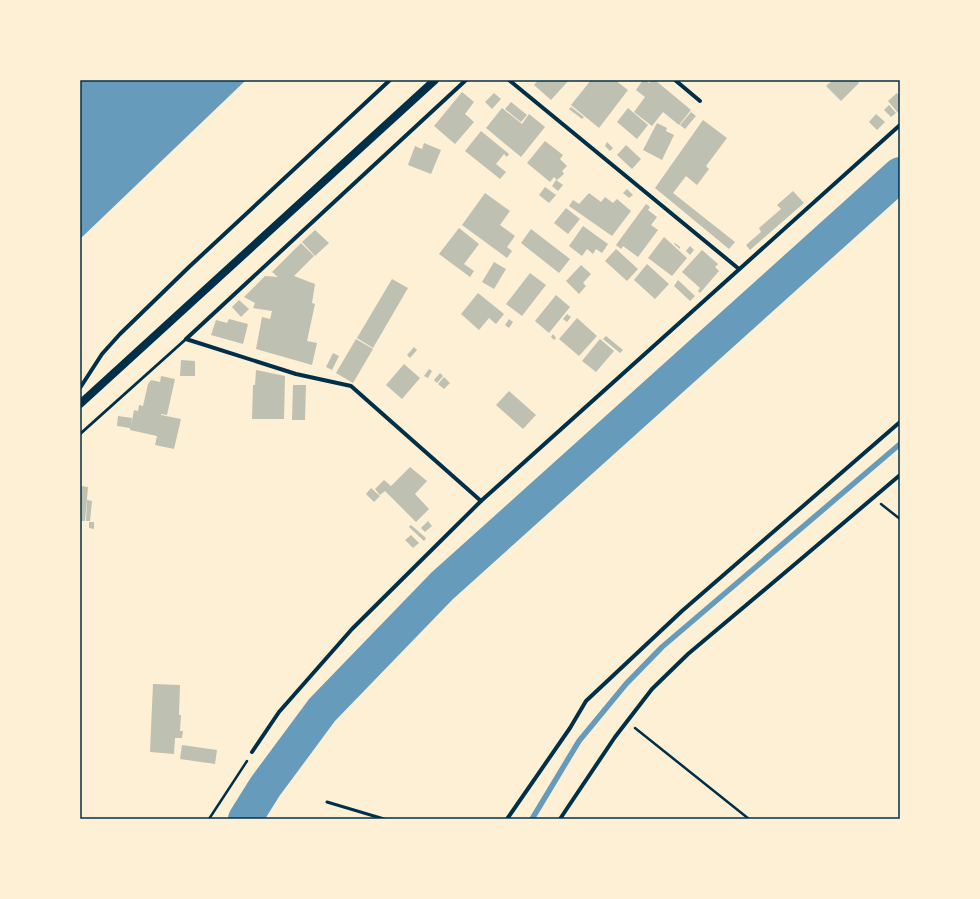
<svg xmlns="http://www.w3.org/2000/svg" width="980" height="899" viewBox="0 0 980 899" font-family="'Alegreya Sans',sans-serif">
	<style>
		.water { fill: #669bbc }
		.lines { fill: none; stroke-linecap: round; stroke-linejoin: round }
		.stream { stroke: #669bbc; stroke-width: 5.5 }
		.river { stroke: #669bbc; stroke-width: 34 }
		.building { fill: #bec0b2 }
		.path { stroke: #003049; stroke-width: 2.5 }
		.service { stroke: #003049; stroke-width: 3 }
		.minor { stroke: #003049; stroke-width: 4 }
		.secondary { stroke: #003049; stroke-width: 8 }
		.neatline { fill: none; stroke: #003049; stroke-width: 1.5 }
	</style>
	<rect width="100%" height="100%" fill="#fdf0d5"/>
	<path class="water" d="M80,80H246L80,239Z"/>
	<g class="lines">
		<path class="stream" d="M532,819L579,741L626,684L662,647L900,444"/>
		<path class="river" d="M245,819L265,787L322,710L442,586L900,174"/>
	</g>
	<g class="building">
		<path d="M538,80H569L551,100L534,85Z"/>
		<path d="M591,80H615L628,90L599,128L571,105Z"/>
		<path d="M643,80H645L649,83L652,80H655L691,110L679,125L663,112L652,126L634,112L645,97L636,90Z"/>
		<path d="M833,80H856L859,83L841,101L826,86Z"/>
		<path d="M462,92L474,102L465,114L474,122L455,144L434,126Z"/>
		<path d="M494,93L501,99L492,109L485,102Z"/>
		<path d="M897,93L900,96V112L898,113L888,101Z"/>
		<path d="M511,102L527,115L521,122L505,109Z"/>
		<path d="M889,105L896,113L891,117L884,110Z"/>
		<path d="M571,107L584,117L582,119L569,109Z"/>
		<path d="M502,108L522,124L529,114L545,127L521,157L486,128Z"/>
		<path d="M628,108L648,125L637,139L617,122Z"/>
		<path d="M691,112L696,116L685,129L680,125Z"/>
		<path d="M876,114L885,122L877,130L869,122Z"/>
		<path d="M703,120L727,138L706,166L709,169L697,185L686,176L673,193L735,242L729,249L655,188Z"/>
		<path d="M657,123L667,128L666,131L674,135L662,160L643,150Z"/>
		<path d="M481,131L509,154L507,157L504,154L496,164L506,172L500,179L465,151Z"/>
		<path d="M545,141L563,155L560,159L567,166L562,171L564,174L557,180L554,177L550,182L527,163Z"/>
		<path d="M607,142L613,148L610,151L605,146Z"/>
		<path d="M424,143L441,150L431,174L408,165L415,146L422,149Z"/>
		<path d="M626,145L641,159L632,169L617,155Z"/>
		<path d="M556,180L563,185L558,191L552,186Z"/>
		<path d="M545,187L556,195L549,203L539,195Z"/>
		<path d="M627,189L633,195L629,198L623,193Z"/>
		<path d="M793,191L804,203L750,250L746,245L761,232L759,228L781,209L777,205Z"/>
		<path d="M485,193L510,211L500,225L515,236L507,247L512,251L507,258L462,225Z"/>
		<path d="M589,193L601,202L605,197L613,203L617,199L631,211L612,236L569,206L573,200L579,204Z"/>
		<path d="M646,204L650,207L648,210L657,217L651,225L658,230L638,257L623,246L621,249L616,245Z"/>
		<path d="M566,208L580,219L568,234L554,223Z"/>
		<path d="M583,226L608,244L602,253L596,249L593,254L587,249L582,256L569,246Z"/>
		<path d="M459,228L479,244L464,264L474,271L470,277L439,254Z"/>
		<path d="M531,229L570,259L559,273L521,243Z"/>
		<path d="M315,230L329,243L315,256L302,242Z"/>
		<path d="M664,237L687,258L672,276L648,258Z"/>
		<path d="M301,243L314,256L294,276L315,284L312,303L315,304L307,341L317,343L312,365L256,349L262,317L270,319L272,311L253,308L255,303L244,297L265,276L278,277L272,272Z"/>
		<path d="M675,243L680,247V249L674,244Z"/>
		<path d="M690,246L694,250L690,255L686,251Z"/>
		<path d="M616,249L638,269L627,281L605,261Z"/>
		<path d="M702,250L718,264L715,267L719,271L700,293L698,291L700,288L682,272Z"/>
		<path d="M494,262L506,269L494,289L482,282Z"/>
		<path d="M647,264L669,284L655,299L634,280Z"/>
		<path d="M581,265L591,274L583,283L586,286L579,294L566,281Z"/>
		<path d="M530,273L546,285L522,316L506,304Z"/>
		<path d="M392,279L408,288L373,348L357,338Z"/>
		<path d="M678,280L695,296L690,301L674,286Z"/>
		<path d="M478,293L504,314L496,324L489,318L479,330L461,314Z"/>
		<path d="M556,295L570,307L549,333L535,321Z"/>
		<path d="M239,300L249,309L241,317L232,307Z"/>
		<path d="M567,314L571,317L567,322L563,319Z"/>
		<path d="M577,318L597,336L579,356L559,339Z"/>
		<path d="M229,319L248,324L243,344L211,335L216,320L227,323Z"/>
		<path d="M509,319L513,322L509,328L505,325Z"/>
		<path d="M553,334L556,338L554,340L551,337Z"/>
		<path d="M606,336L623,350L620,353L603,339Z"/>
		<path d="M356,339L373,349L353,383L336,373Z"/>
		<path d="M600,339L614,351L596,372L582,361Z"/>
		<path d="M414,347L417,350L410,358L407,355Z"/>
		<path d="M333,353L339,356L332,370L326,367Z"/>
		<path d="M181,360L195,361V376H180Z"/>
		<path d="M404,364L420,378L402,399L386,385Z"/>
		<path d="M429,369L432,371L428,378L424,376Z"/>
		<path d="M256,370L285,376L284,419H252L253,385H255Z"/>
		<path d="M440,373L443,376L437,383L434,380Z"/>
		<path d="M161,376L175,379L167,415L161,414V415L181,419L174,449L155,445L157,436L130,430V428L117,426L118,416L132,418L131,426L134,410L138,411L139,405L143,406L148,384L151,380L160,382Z"/>
		<path d="M444,377L450,383L444,389L438,384Z"/>
		<path d="M293,385H306L305,420H292Z"/>
		<path d="M509,391L536,415L523,429L496,405Z"/>
		<path d="M410,467L427,481L415,494L429,509L416,522L385,491L380,495L375,489L384,480L391,486Z"/>
		<path d="M80,486L88,487L85,521H80Z"/>
		<path d="M371,488L380,496L374,502L366,494Z"/>
		<path d="M87,500L92,501L90,521H86Z"/>
		<path d="M428,521L432,526L425,532L421,528Z"/>
		<path d="M89,522H94V529L89,528Z"/>
		<path d="M411,525L426,538L424,541L409,527Z"/>
		<path d="M411,535L419,543L413,548L405,540Z"/>
		<path d="M153,684L180,685L179,715H181L180,731H183L182,738H175L174,754L150,752Z"/>
		<path d="M182,745L217,750L215,764L180,759Z"/>
	</g>
	<g class="lines">
		<g class="path">
			<path d="M881,504L900,519"/>
			<path d="M635,728L749,819"/>
			<path d="M209,819L247,761"/>
		</g>
		<g class="service">
			<path d="M80,434L186,339"/>
			<path d="M327,802L384,819"/>
		</g>
		<g class="minor">
			<path d="M466,80L186,339L296,374L351,386L481,501"/>
			<path d="M509,80L739,269"/>
			<path d="M675,80L700,101"/>
			<path d="M80,388L102,354L120,334L189,267L390,80"/>
			<path d="M252,752L279,712L352,629L481,501L900,125"/>
			<path d="M507,819L570,728L586,701L682,611L900,422"/>
			<path d="M560,819L570,804L615,737L652,689L688,654L801,559L900,475"/>
		</g>
		<path class="secondary" d="M80,404L435,80"/>
	</g>
	<rect width="980" height="899" fill="none" stroke="#fdf0d5" stroke-width="162"/>
	<rect x="81" y="81" width="818" height="737" class="neatline"/>
</svg>
